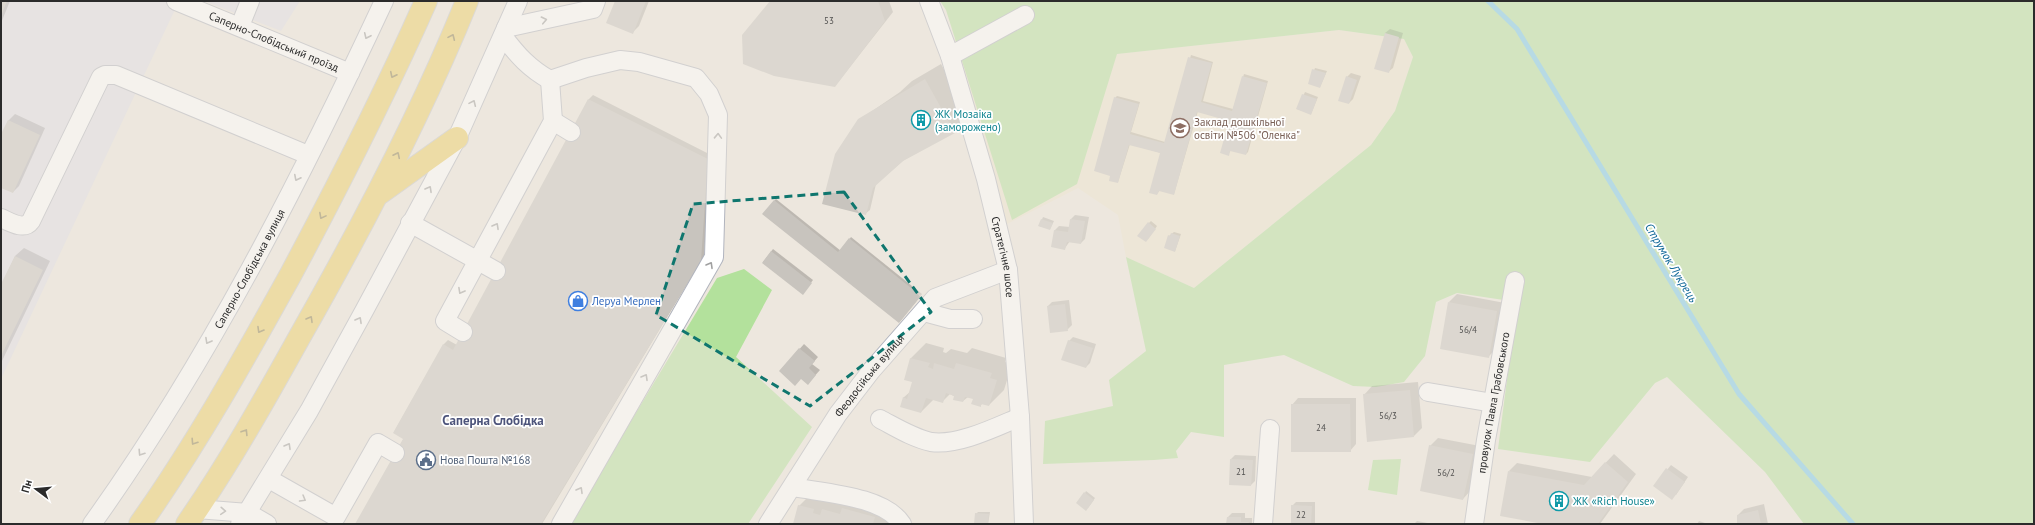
<svg xmlns="http://www.w3.org/2000/svg" width="2035" height="525" viewBox="0 0 2035 525" font-family="'PT Sans',sans-serif">
	<style>
		.industrial { fill: #e0dee6 }
		.education { fill: #eee4ce }
		.green { fill: #b3e19c }
		.shadow { fill: #0003 }
		.lines { fill: none; stroke-linecap: round; stroke-linejoin: round }
		.stream { stroke: #75caeb; stroke-width: 5 }
		.building { fill: #c8c4be }
		.minor-casing { stroke: #b1b4be; stroke-width: 20 }
		.major-casing { stroke: #c8c8c8; stroke-width: 24 }
		.minor { stroke: #fff; stroke-width: 18 }
		.major { stroke: #edcf63; stroke-width: 22 }
		.oneway { stroke: #a0a0a0 }
		.oneway2 { stroke: #8c7d47 }
		.marked { fill: none; stroke: #0f766e; stroke-width: 3; stroke-dasharray: 8 5; stroke-linejoin: round }
		.labels { text-anchor: middle; stroke-width: 3.5; stroke-linejoin: round; paint-order: stroke }
		.number-label { font-size: 9px; fill: #525150 }
		.street-label { font-size: 11px; fill: #2b2b2b; stroke: #fff }
		.culture-label { font-size: 11px; fill: #0d838f; stroke: #fff; text-anchor: start }
		.education-label { font-size: 11px; fill: #785e54; stroke: #fff; text-anchor: start }
		.shop-label { font-size: 11px; fill: #366cbe; stroke: #fff; text-anchor: start }
		.service-label { font-size: 11px; fill: #4e5e75; stroke: #fff; text-anchor: start }
		.water-label { font-size: 12px; font-style: italic; fill: #126999; stroke: #fff }
		.quarter-label { font-size: 13px; font-weight: bold; fill: #4d547b; stroke: #fff }
	</style>
	<rect width="100%" height="100%" fill="#ede7de"/>
	<g class="industrial">
		<path d="M1,1H179L1,379Z"/>
		<path d="M204,1H300L281,31Z"/>
	</g>
	<path class="education" d="M1018,1H1055L1117,54L1339,30L1404,39L1413,57L1395,111L1371,145L1194,288L1126,257L1118,215L1078,188L1005,225L950,41Z"/>
	<g class="green">
		<path d="M940,1H2034V524H1804L1765,472L1667,377L1655,383L1590,462L1498,449L1517,302L1457,293L1436,302L1425,356L1404,382L1376,387L1353,386L1284,355L1224,365V437L1191,432L1176,451L1178,458L1154,460L1043,464L1045,421L1113,406L1109,380L1146,351L1126,257L1194,288L1371,145L1395,111L1413,57L1404,39L1339,30L1117,54L1077,184L1012,220L946,10Z"/>
		<path d="M744,269L772,290L736,357L812,427L748,524H569L717,278Z"/>
		<path d="M1401,459L1397,495L1368,490L1373,460Z"/>
	</g>
	<g class="shadow">
		<path d="M1,1H10L1,23Z"/>
		<path d="M617,1H649L639,26L632,33Z"/>
		<path d="M771,1H889L893,12L835,86Z"/>
		<path d="M1390,29L1403,33L1393,68L1388,72L1385,33Z"/>
		<path d="M1191,55L1213,62L1203,101L1233,109L1244,74L1268,81L1248,152L1246,154L1231,150L1228,155L1231,120L1198,111L1174,194L1160,190L1157,194L1161,153L1130,144L1118,182L1115,98L1117,96L1140,102L1131,132L1165,142Z"/>
		<path d="M941,64L970,116L954,132L904,160L876,184L870,210L865,214L859,120L900,92L912,81Z"/>
		<path d="M1315,68L1327,71L1320,87L1309,83Z"/>
		<path d="M1351,73L1361,76L1353,99L1349,103L1347,77Z"/>
		<path d="M1305,92L1318,97L1311,114L1297,109Z"/>
		<path d="M593,95L711,155L704,256L542,524H357L404,438L394,432L444,344L448,340L457,345L589,99Z"/>
		<path d="M15,114L45,128L19,186L13,192L1,187V137L8,121Z"/>
		<path d="M776,199L841,251L851,237L922,294L901,320L774,201Z"/>
		<path d="M1075,215L1089,217L1085,239L1081,243L1070,241L1065,248L1052,246L1055,230L1059,226L1070,227L1071,219Z"/>
		<path d="M1043,217L1054,221L1050,229L1039,226Z"/>
		<path d="M1151,221L1157,226L1148,239L1149,223Z"/>
		<path d="M1174,232L1181,234L1175,251L1169,236Z"/>
		<path d="M24,248L50,261L1,363V286L15,256Z"/>
		<path d="M773,249L813,280L804,292L763,262Z"/>
		<path d="M1457,294L1505,303L1497,348L1488,357L1449,302Z"/>
		<path d="M1069,300L1072,325L1067,330L1048,306L1052,302Z"/>
		<path d="M1073,337L1096,344L1090,363L1086,367L1069,341Z"/>
		<path d="M926,343L944,348L943,352L946,353L951,349L967,353L972,348L1006,358L1005,362L1012,364L1004,390L989,405L983,403L980,406L974,398L968,397L963,401L950,394L942,402L934,399L921,412L903,398L911,391L913,381L905,379L911,358Z"/>
		<path d="M804,344L818,357L812,364L820,370L812,379L780,371Z"/>
		<path d="M1418,382L1422,428L1414,436L1364,395L1372,386Z"/>
		<path d="M1298,398H1356V444L1350,451L1292,405Z"/>
		<path d="M1438,438L1480,446L1471,490L1463,499L1430,446Z"/>
		<path d="M1614,454L1636,474L1600,524H1548L1509,471L1517,463L1592,477Z"/>
		<path d="M1235,455L1256,456L1255,481L1251,485L1230,484L1231,459Z"/>
		<path d="M1671,465L1688,477L1676,495L1654,486Z"/>
		<path d="M815,490L838,494L895,524H794L799,506Z"/>
		<path d="M1086,491L1095,498L1088,508L1085,493Z"/>
		<path d="M1296,502H1315V524H1292V506Z"/>
		<path d="M1764,504L1768,524H1738V515L1744,509Z"/>
		<path d="M978,512H990L988,524H975L976,514Z"/>
		<path d="M1232,513H1245V518H1252V524H1227L1228,517Z"/>
		<path d="M1417,521L1433,524H1414Z"/>
		<path d="M1699,521L1708,524H1697Z"/>
	</g>
	<g class="lines">
		<path class="stream" d="M1488,1L1517,29L1739,394L1853,524"/>
	</g>
	<g class="building">
		<path d="M1,1H7L1,16Z"/>
		<path d="M615,1H646L633,34L606,23Z"/>
		<path d="M770,1H878L885,21L835,87L774,76L743,64L742,35Z"/>
		<path d="M1385,33L1399,37L1389,73L1374,69Z"/>
		<path d="M1188,57L1212,63L1201,102L1232,111L1242,76L1267,83L1246,155L1230,151L1229,156L1220,153L1229,121L1197,112L1174,195L1159,191L1157,195L1149,193L1160,153L1129,145L1118,183L1109,181L1110,176L1094,171L1114,97L1139,104L1130,134L1164,143Z"/>
		<path d="M1312,69L1326,73L1320,88L1308,84Z"/>
		<path d="M1346,76L1357,80L1349,104L1338,101Z"/>
		<path d="M925,79L955,133L903,161L873,188L866,215L822,204L835,154L858,119Z"/>
		<path d="M1302,94L1317,99L1311,115L1296,109Z"/>
		<path d="M588,99L708,159L701,261L541,524H355L403,439L393,433L443,344L453,350Z"/>
		<path d="M8,120L40,135L13,193L1,188V134Z"/>
		<path d="M774,200L838,252L849,238L921,296L899,323L762,214Z"/>
		<path d="M1041,219L1053,223L1050,230L1038,226Z"/>
		<path d="M1070,219L1085,221L1081,244L1067,242L1065,250L1051,247L1054,230L1068,232Z"/>
		<path d="M1148,222L1156,229L1146,242L1137,236Z"/>
		<path d="M1171,233L1180,236L1175,252L1164,248L1168,235L1170,236Z"/>
		<path d="M771,251L812,283L803,295L762,263Z"/>
		<path d="M15,256L43,270L1,356V284Z"/>
		<path d="M1448,302L1497,311L1489,358L1440,349Z"/>
		<path d="M1065,304L1068,331L1050,333L1047,306Z"/>
		<path d="M1068,340L1093,348L1086,368L1061,360Z"/>
		<path d="M799,348L815,361L809,368L816,375L808,385L801,379L795,386L779,371Z"/>
		<path d="M910,358L930,363L928,367L933,369L934,363L954,369L956,363L992,373L990,378L997,380L989,406L981,404V407L971,404L973,399L965,397L963,402L953,400L954,396L946,393L943,403L926,398L921,413L900,407L903,397L907,399L912,382L904,380Z"/>
		<path d="M1410,390L1414,437L1367,442L1363,394Z"/>
		<path d="M1291,404H1350L1351,452H1291Z"/>
		<path d="M1429,445L1473,454L1463,500L1420,491Z"/>
		<path d="M1230,459L1253,460L1251,486L1229,485Z"/>
		<path d="M1605,462L1628,482L1598,524H1543L1500,516L1508,471L1584,485Z"/>
		<path d="M1666,468L1685,482L1672,500L1653,486Z"/>
		<path d="M1084,492L1094,500L1086,511L1076,503Z"/>
		<path d="M798,505L814,509L813,513L820,515L822,509L840,514L842,508L875,517L873,524H793Z"/>
		<path d="M1291,505L1312,506L1311,524H1291Z"/>
		<path d="M1758,510L1761,524H1737V515Z"/>
		<path d="M975,513L989,514L988,524H974Z"/>
		<path d="M1227,517H1241V522H1249L1248,524H1226Z"/>
	</g>
	<g class="lines">
		<defs>
			<g id="minor">
				<path id="s1" d="M176,1L350,73"/>
				<path id="s2" d="M929,1L950,56L986,179L1008,270L1020,417L1024,524"/>
				<path d="M240,26L250,1"/>
				<path d="M506,28L593,9L596,1"/>
				<path d="M503,36C517,55 530,69 550,80L586,68L620,60L639,62L696,78L709,94L718,115L714,257L561,524"/>
				<path d="M950,56L1025,15"/>
				<path d="M553,121L571,132"/>
				<path d="M1,218C10,222 24,231 31,221L101,77L105,75H116L308,155"/>
				<path d="M410,223L496,271"/>
				<path d="M924,312L950,319H973"/>
				<path d="M463,332L445,321L553,121L550,80"/>
				<path d="M1428,392L1493,403"/>
				<path d="M880,419C897,428 913,438 931,442C958,446 996,427 1020,417"/>
				<path d="M269,479L336,517L378,443L395,453"/>
				<path d="M793,487C824,493 884,496 902,524"/>
				<path d="M197,509L248,513L267,524"/>
				<path id="s3" d="M92,524C208,362 300,181 384,1"/>
				<path d="M240,524L309,411L364,311L457,138L518,1"/>
				<path id="s4" d="M768,524L838,414L871,371L935,298L1008,270"/>
				<path d="M1263,524L1270,429"/>
				<path id="s5" d="M1474,524L1486,440L1515,281"/>
			</g>
			<g id="major">
				<path d="M380,193L457,138"/>
				<path d="M140,524C196,445 244,359 291,274C339,184 385,94 426,1"/>
				<path d="M187,524C228,465 264,401 299,338C361,229 420,117 467,1"/>
			</g>
		</defs>
		<use href="#minor" class="minor-casing"/>
		<use href="#major" class="major-casing"/>
		<use href="#minor" class="minor"/>
		<use href="#major" class="major"/>
	</g>
	<defs><path id="oneway-chevron" d="M-2-3.5L2.5 0L-2 3.5" fill="none" stroke-width="1.6" stroke-linecap="round" stroke-linejoin="round"/></defs>
	<g class="oneway">
		<use href="#oneway-chevron" transform="translate(544 20) rotate(-12)"/>
		<use href="#oneway-chevron" transform="translate(367 36) rotate(115)"/>
		<use href="#oneway-chevron" transform="translate(473 103) rotate(-66)"/>
		<use href="#oneway-chevron" transform="translate(718 136) rotate(-88)"/>
		<use href="#oneway-chevron" transform="translate(297 178) rotate(117)"/>
		<use href="#oneway-chevron" transform="translate(429 189) rotate(-61)"/>
		<use href="#oneway-chevron" transform="translate(496 226) rotate(-61)"/>
		<use href="#oneway-chevron" transform="translate(710 265) rotate(-60)"/>
		<use href="#oneway-chevron" transform="translate(461 291) rotate(119)"/>
		<use href="#oneway-chevron" transform="translate(359 320) rotate(-61)"/>
		<use href="#oneway-chevron" transform="translate(208 341) rotate(119)"/>
		<use href="#oneway-chevron" transform="translate(645 377) rotate(-60)"/>
		<use href="#oneway-chevron" transform="translate(288 446) rotate(-60)"/>
		<use href="#oneway-chevron" transform="translate(141 453) rotate(123)"/>
		<use href="#oneway-chevron" transform="translate(580 490) rotate(-60)"/>
		<use href="#oneway-chevron" transform="translate(303 499) rotate(30)"/>
		<use href="#oneway-chevron" transform="translate(223 511) rotate(4)"/>
	</g>
	<g class="oneway2">
		<use href="#oneway-chevron" transform="translate(452 37) rotate(-66)"/>
		<use href="#oneway-chevron" transform="translate(393 75) rotate(116)"/>
		<use href="#oneway-chevron" transform="translate(397 155) rotate(-64)"/>
		<use href="#oneway-chevron" transform="translate(322 216) rotate(118)"/>
		<use href="#oneway-chevron" transform="translate(310 319) rotate(-60)"/>
		<use href="#oneway-chevron" transform="translate(260 330) rotate(120)"/>
		<use href="#oneway-chevron" transform="translate(245 432) rotate(-58)"/>
		<use href="#oneway-chevron" transform="translate(194 442) rotate(123)"/>
	</g>
	<path d="M0 0H2035V525H0ZM844,192L931,312L810,406L656,315L693,204Z" fill="#ede7de" fill-opacity=".55" fill-rule="evenodd"/>
	<path class="marked" d="M844,192L931,312L810,406L656,315L693,204Z"/>
	<defs>
		<symbol id="building-ring" viewBox="-11 -11 22 22"><circle r="9.5" fill="#fff" stroke="#0f9aa8" stroke-width="1.5"/><path d="M-4-6H4V6H1V3H-1V6H-4ZM-2.5-4.3h1.7v1.8h-1.7ZM.8-4.3h1.7v1.8H.8ZM-2.5-1h1.7V.8h-1.7ZM.8-1h1.7V.8H.8Z" fill="#0f9aa8"/></symbol>
		<symbol id="school-ring" viewBox="-11 -11 22 22"><circle r="9.5" fill="#fff" stroke="#8d6e63" stroke-width="1.5"/><path d="M0-5L7-2L0 1L-7-2ZM-4 1L0 2.5L4 1V4Q0 6-4 4Z" fill="#8d6e63"/></symbol>
		<symbol id="shop-ring" viewBox="-11 -11 22 22"><circle r="9.5" fill="#fff" stroke="#3f7fe0" stroke-width="1.5"/><path d="M-5-2.5h2.3a2.7 3.5 0 0 1 5.4 0H5L5.5 6h-11ZM-1.5-2.5h3a1.5 2.3 0 0 0-3 0Z" fill="#3f7fe0"/></symbol>
		<symbol id="civic-ring" viewBox="-11 -11 22 22"><circle r="9.5" fill="#fff" stroke="#5c6f8a" stroke-width="1.5"/><path d="M-.6-6.5H3V-4.5H.6V-3L4-1V1h2V6H-6V1h2V-1L-.6-3ZM-1.2 2.5V6h2.4V2.5Z" fill="#5c6f8a"/></symbol>
	</defs>
	<g fill-rule="evenodd">
		<use href="#building-ring" x="910" y="109" width="22" height="22"/>
		<use href="#school-ring" x="1169" y="117" width="22" height="22"/>
		<use href="#shop-ring" x="567" y="290" width="22" height="22"/>
		<use href="#civic-ring" x="415" y="449" width="22" height="22"/>
		<use href="#building-ring" x="1548" y="490" width="22" height="22"/>
	</g>
	<g class="labels">
		<g class="number-label">
			<text x="829" y="24">53</text>
			<text x="1468" y="333">56/4</text>
			<text x="1388" y="419">56/3</text>
			<text x="1321" y="431">24</text>
			<text x="1241" y="475">21</text>
			<text x="1446" y="476">56/2</text>
			<text x="1301" y="518">22</text>
		</g>
		<g class="street-label">
			<text dy="4" stroke="none"><textPath href="#s1" startOffset="106">Саперно-Слобідський проїзд</textPath></text>
			<text dy="4" stroke="none"><textPath href="#s2" startOffset="267">Стратегічне шосе</textPath></text>
			<text dy="4" stroke="none"><textPath href="#s3" startOffset="300">Саперно-Слобідська вулиця</textPath></text>
			<text dy="4" stroke="none"><textPath href="#s4" startOffset="180">Феодосійська вулиця</textPath></text>
			<text dy="4" stroke="none"><textPath href="#s5" startOffset="123">провулок Павла Грабовського</textPath></text>
		</g>
		<g class="culture-label">
			<text x="935" y="118">ЖК Мозаіка<tspan x="935" dy="13">(заморожено)</tspan></text>
			<text x="1573" y="505">ЖК «Rich House»</text>
		</g>
		<g class="education-label">
			<text x="1194" y="126">Заклад дошкільної<tspan x="1194" dy="13">освіти №506 "Оленка"</tspan></text>
		</g>
		<g class="shop-label">
			<text x="592" y="305">Леруа Мерлен</text>
		</g>
		<g class="service-label">
			<text x="440" y="464">Нова Пошта №168</text>
		</g>
		<g class="water-label">
			<text transform="translate(1671 263) rotate(59)" y="4">Струмок Лукрець</text>
		</g>
		<g class="quarter-label">
			<text x="493" y="425">Саперна Слобідка</text>
		</g>
	</g>
	<rect width="2035" height="525" fill="none" stroke="#2b2b2b" stroke-width="4"/>
	<g transform="translate(36 489) rotate(286)" stroke="#ffffff" stroke-width="3" paint-order="stroke">
	<path d="M0-3L7 15L0 10L-7 15Z" fill="#2b2b2b"/>
	<text y="-6" font-size="11" font-weight="bold" text-anchor="middle" fill="#2b2b2b">Пн</text>
	</g>
</svg>
